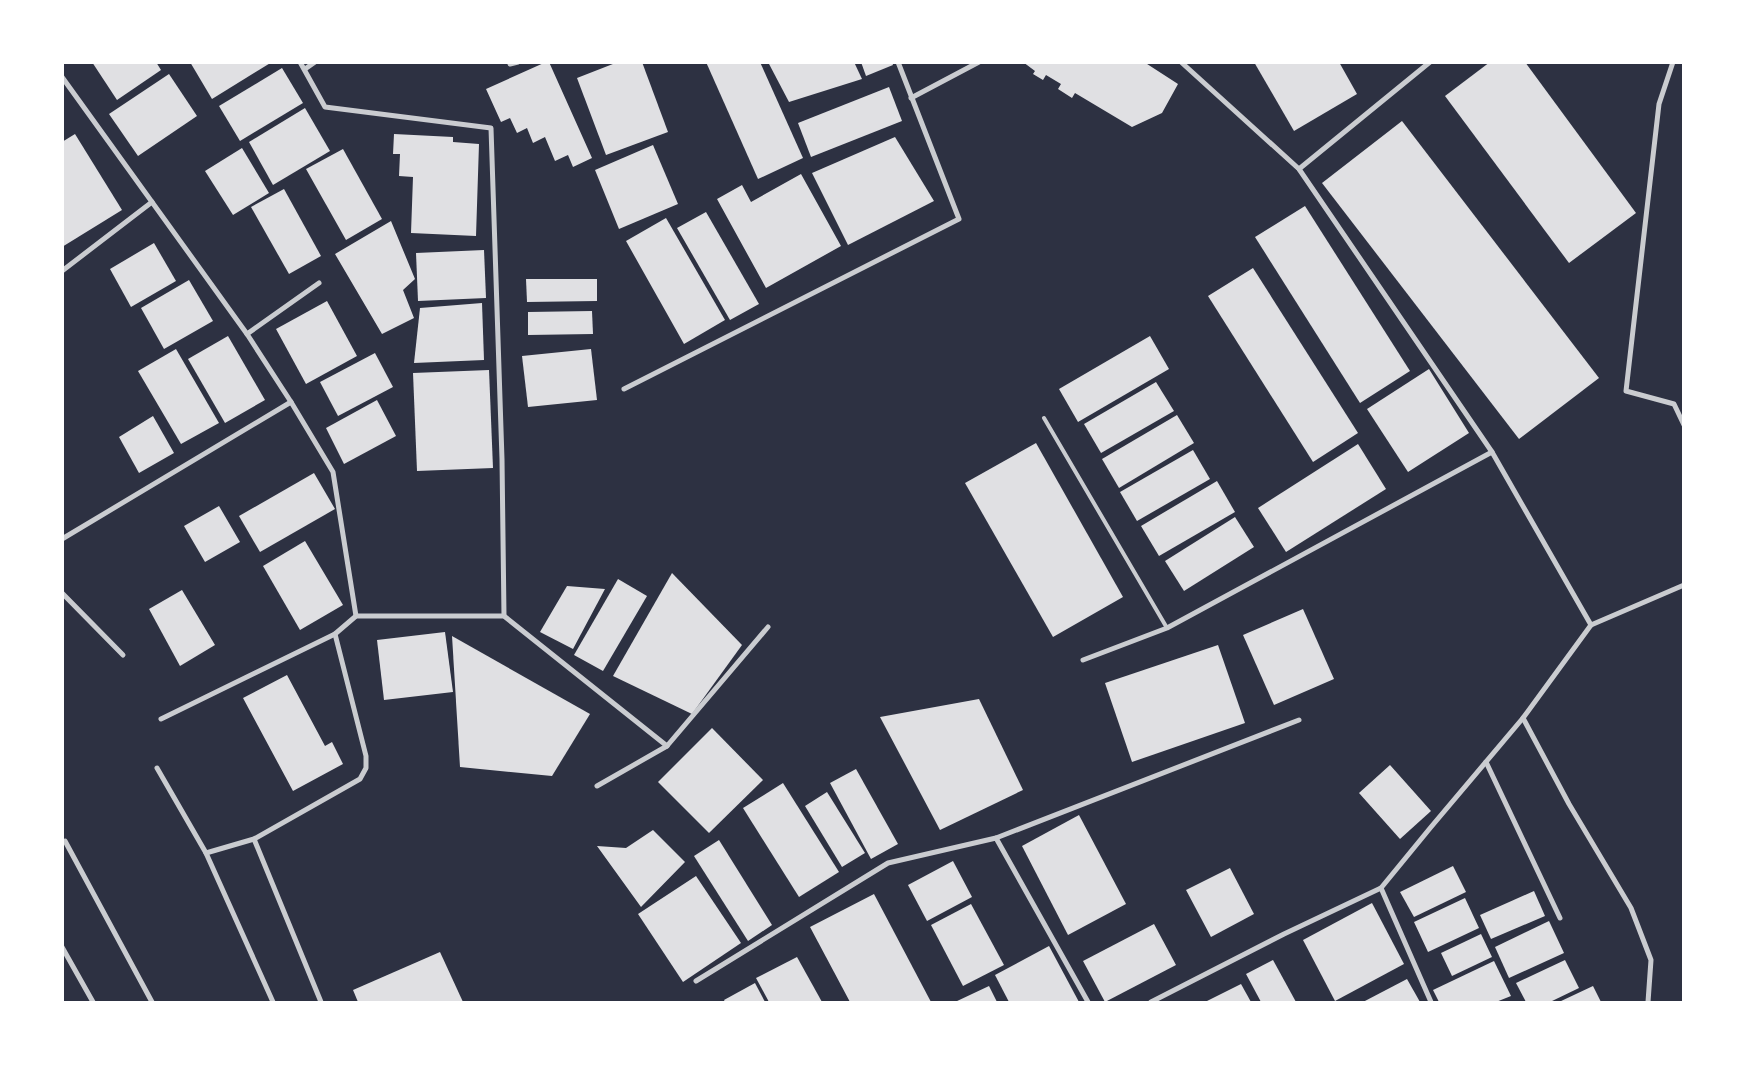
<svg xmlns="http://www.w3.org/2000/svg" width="1746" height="1065" viewBox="0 0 1746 1065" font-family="'DM Sans',sans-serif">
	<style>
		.building { fill: #e0e0e3 }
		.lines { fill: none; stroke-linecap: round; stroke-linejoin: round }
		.service { stroke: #caccd0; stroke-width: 4 }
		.minor { stroke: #caccd0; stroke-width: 5 }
	</style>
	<rect width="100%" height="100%" fill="#2d3142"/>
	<g class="building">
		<path d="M92,62H156L161,70L117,100Z"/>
		<path d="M190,62H272L212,99Z"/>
		<path d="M546,62H549L592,158L573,167L568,155L555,161L545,137L533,143L527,128L517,133L510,118L501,122L486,89Z"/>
		<path d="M618,62H642L668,132L606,155L577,78Z"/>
		<path d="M706,62H760L803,158L758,179Z"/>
		<path d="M768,62H854L862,79L789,102Z"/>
		<path d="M861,62H892L893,65L866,76Z"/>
		<path d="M1023,62H1144L1178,84L1162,113L1132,127L1075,93L1072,98L1058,89L1061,84L1046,75L1043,80L1033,74L1035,71Z"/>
		<path d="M1254,62H1339L1357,94L1294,131Z"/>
		<path d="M1490,62H1525L1636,213L1569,263L1445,96Z"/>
		<path d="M282,68L303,103L240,141L219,106Z"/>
		<path d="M169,74L197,116L138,156L109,114Z"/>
		<path d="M889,87L902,121L811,157L798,123Z"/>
		<path d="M305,108L330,151L273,185L249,142Z"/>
		<path d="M1402,121L1599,378L1519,439L1322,183Z"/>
		<path d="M75,134L122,210L62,247V142Z"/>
		<path d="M394,134L453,137V142L479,144L476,236L411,233L413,177L399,176L400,154H393Z"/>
		<path d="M895,137L934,201L848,245L812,173Z"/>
		<path d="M653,145L678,204L619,229L595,170Z"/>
		<path d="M242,148L269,193L233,215L205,171Z"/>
		<path d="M343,149L382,219L346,240L306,169Z"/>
		<path d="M801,174L841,246L766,288L717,199L742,185L751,202Z"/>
		<path d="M284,189L321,256L289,274L251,207Z"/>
		<path d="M1305,206L1410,371L1360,403L1255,237Z"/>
		<path d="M706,212L759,304L730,320L677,228Z"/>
		<path d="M666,218L725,320L684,344L626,241Z"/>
		<path d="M391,221L415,279L403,290L414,318L382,334L335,254Z"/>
		<path d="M154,243L176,281L131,307L110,269Z"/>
		<path d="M484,250L486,298L418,301L416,253Z"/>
		<path d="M1253,268L1358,433L1313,462L1208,296Z"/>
		<path d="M526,279H597V301L527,302Z"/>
		<path d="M189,280L213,321L164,349L141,308Z"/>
		<path d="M327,301L357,356L306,384L276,329Z"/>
		<path d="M482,303L484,360L414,363L420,308Z"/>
		<path d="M592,311L593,334L528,335V312Z"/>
		<path d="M228,336L265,400L225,423L188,359Z"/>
		<path d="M1150,336L1169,369L1078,422L1059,389Z"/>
		<path d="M176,349L219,423L181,444L138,371Z"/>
		<path d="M591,349L597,400L528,407L522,356Z"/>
		<path d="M375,353L393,387L338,416L320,382Z"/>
		<path d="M1429,369L1469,433L1408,472L1367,409Z"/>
		<path d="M489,370L493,468L417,471L413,373Z"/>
		<path d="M1156,382L1174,411L1101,453L1084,424Z"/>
		<path d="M377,400L396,436L344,464L326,428Z"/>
		<path d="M1177,415L1194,443L1119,488L1102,459Z"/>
		<path d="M153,416L174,453L139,473L119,437Z"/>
		<path d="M1036,443L1123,597L1053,637L965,483Z"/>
		<path d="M1358,444L1386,489L1286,552L1258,508Z"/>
		<path d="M1193,450L1210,479L1137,521L1120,492Z"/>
		<path d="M314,473L335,509L260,552L239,516Z"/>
		<path d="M1217,481L1235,512L1159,556L1141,526Z"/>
		<path d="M219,506L240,542L205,562L184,526Z"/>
		<path d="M1235,517L1254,547L1184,591L1165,561Z"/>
		<path d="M305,541L343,605L300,630L263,566Z"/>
		<path d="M672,573L742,645L692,714L613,676Z"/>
		<path d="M618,579L647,596L603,671L574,655Z"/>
		<path d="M567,586L605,589L573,649L540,632Z"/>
		<path d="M182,590L215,645L180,666L149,609Z"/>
		<path d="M1303,609L1334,679L1274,705L1243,635Z"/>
		<path d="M445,632L453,692L384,700L377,640Z"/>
		<path d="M452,636L590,714L552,776L460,767Z"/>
		<path d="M1218,645L1245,723L1132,762L1105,683Z"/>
		<path d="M287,675L325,746L332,742L343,764L293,791L243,698Z"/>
		<path d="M979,699L1023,790L940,830L880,717Z"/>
		<path d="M712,728L763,780L709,833L658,782Z"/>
		<path d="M1390,765L1431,811L1400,839L1359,793Z"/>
		<path d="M856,769L898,844L871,859L830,783Z"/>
		<path d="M783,783L839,872L799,897L743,808Z"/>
		<path d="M827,792L865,853L842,867L805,806Z"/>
		<path d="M1079,815L1126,904L1068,935L1022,846Z"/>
		<path d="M653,830L685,862L641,907L597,846L626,848Z"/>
		<path d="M719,840L772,925L748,941L694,856Z"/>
		<path d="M953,861L972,897L927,921L908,885Z"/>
		<path d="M1453,866L1466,892L1414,917L1400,892Z"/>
		<path d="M1230,868L1254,914L1211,937L1186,890Z"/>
		<path d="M696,876L741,943L683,982L638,914Z"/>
		<path d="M1534,891L1545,916L1491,939L1480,915Z"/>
		<path d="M874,894L931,1002H850L810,927Z"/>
		<path d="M1465,898L1479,928L1428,952L1414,922Z"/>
		<path d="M1372,903L1404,964L1335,1001L1303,940Z"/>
		<path d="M971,904L1004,965L963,986L931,925Z"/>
		<path d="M1549,921L1564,953L1509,978L1495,947Z"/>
		<path d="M1154,924L1176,965L1105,1002L1083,961Z"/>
		<path d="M1481,934L1492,957L1452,976L1441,953Z"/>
		<path d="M1049,946L1079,1002H1009L995,975Z"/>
		<path d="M440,952L463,1002H358L353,990Z"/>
		<path d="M797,957L822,1002H769L756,978Z"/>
		<path d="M1273,960L1296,1002H1261L1246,974Z"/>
		<path d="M1565,960L1579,988L1550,1002H1526L1516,983Z"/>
		<path d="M1494,961L1511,996L1496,1002H1439L1433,990Z"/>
		<path d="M1407,979L1420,1002H1363Z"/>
		<path d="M755,983L765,1002H725L724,1000Z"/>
		<path d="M1241,984L1251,1002H1205Z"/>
		<path d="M989,986L997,1002H955Z"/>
		<path d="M1593,986L1601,1002H1559Z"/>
	</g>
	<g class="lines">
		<path class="service" d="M1044,418L1167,628"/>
		<g class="minor">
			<path d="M300,62L325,107L491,128L502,459L504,616"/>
			<path d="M1181,62L1299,169L1492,452L1591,625"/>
			<path d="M1673,62L1659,104L1626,391L1674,404L1684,425"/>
			<path d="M510,64L518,62"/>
			<path d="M305,69L315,62"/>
			<path d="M62,77L247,334L291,402L333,472L356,616"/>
			<path d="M911,98L979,62"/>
			<path d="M1299,169L1430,62"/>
			<path d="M62,271L152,202"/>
			<path d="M247,334L319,283"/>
			<path d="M624,389L959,219L898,62"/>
			<path d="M62,539L291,402"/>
			<path d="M62,593L123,655"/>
			<path d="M1083,660L1167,628L1492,452"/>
			<path d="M1523,718L1569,804L1631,908L1651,960L1648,1002"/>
			<path d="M161,719L335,634L356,616H504L667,746L768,627"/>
			<path d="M1486,762L1560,918"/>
			<path d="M157,768L206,853L273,1002"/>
			<path d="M597,786L667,746"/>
			<path d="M996,838L1299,720"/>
			<path d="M254,839L321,1002"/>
			<path d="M65,841L152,1002"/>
			<path d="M206,853L254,839L360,779L366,768V756L335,634"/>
			<path d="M1381,888L1431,1002"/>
			<path d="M62,947L93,1002"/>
			<path d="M696,981L888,863L996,838L1088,1002"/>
			<path d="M1151,1002L1284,934L1381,888L1431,827L1523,718L1591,625L1684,585"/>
		</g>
	</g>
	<rect width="1746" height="1065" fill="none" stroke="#ffffff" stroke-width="128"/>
</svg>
